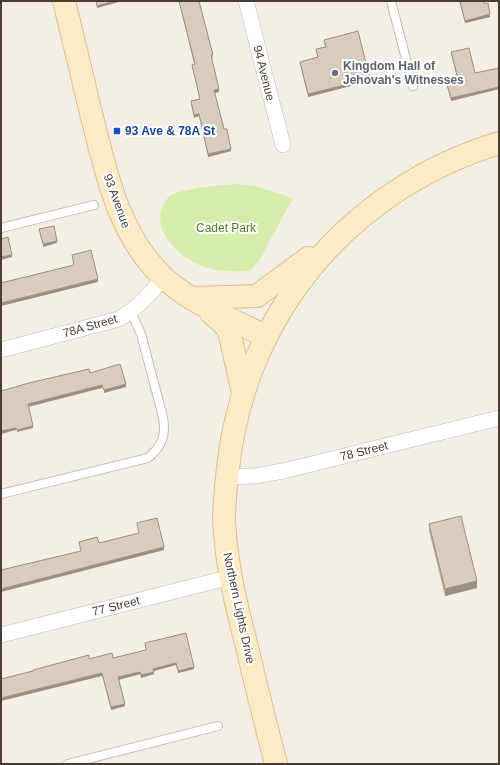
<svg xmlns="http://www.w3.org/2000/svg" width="500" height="765" viewBox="0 0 500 765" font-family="Arial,sans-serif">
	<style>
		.green { fill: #d5ecab }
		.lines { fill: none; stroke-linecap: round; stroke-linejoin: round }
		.lane-casing { stroke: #c4b8ab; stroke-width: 10 }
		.street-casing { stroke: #c4b8ab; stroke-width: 16 }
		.secondary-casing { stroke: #d8bf92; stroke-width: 24 }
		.lane { stroke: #fff; stroke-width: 8 }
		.street { stroke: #fff; stroke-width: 15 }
		.secondary { stroke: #ffebc5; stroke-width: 22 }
		.wall { fill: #bbafa3 }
		.shaded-wall { fill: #998f84 }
		.building { fill: #daccbd; stroke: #998f84 }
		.worship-dot { fill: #6b7280; stroke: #fff; stroke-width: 1.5 }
		.transit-dot { fill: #1a4fb4; stroke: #fff; stroke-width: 1.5 }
		.labels { text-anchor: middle; stroke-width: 4; stroke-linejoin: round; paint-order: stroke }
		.worship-label { font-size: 12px; font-weight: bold; fill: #5b616d; stroke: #fff; text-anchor: start }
		.street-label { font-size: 12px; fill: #483e34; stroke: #fff }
		.transit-label { font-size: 12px; font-weight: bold; fill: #164399; stroke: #fff; text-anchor: start }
		.park-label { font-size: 12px; fill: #4e7f22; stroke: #fff }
	</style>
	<rect width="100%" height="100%" fill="#f4efe6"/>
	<path class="green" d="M237,184L255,186L293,198L260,259L250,271C230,272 211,272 193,262C175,252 154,230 162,208C164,203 168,196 173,194C187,188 222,185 237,184Z"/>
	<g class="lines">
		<defs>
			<g id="lane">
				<path d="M391,1L413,86"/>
				<path d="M1,228L94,205"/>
				<path d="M1,494L148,458C163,445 166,435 163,417L141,334L131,312"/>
				<path d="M68,764L218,726"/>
			</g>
			<g id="street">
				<path d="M246,1L283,145"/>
				<path d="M1,350L119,319C138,308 151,294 163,277"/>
				<path d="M227,477L255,476L283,471L499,418"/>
				<path d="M1,635L231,577"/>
			</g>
			<g id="secondary">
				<path d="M64,1C73,38 82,76 91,113C106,171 117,233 163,277C191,303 231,319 265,336"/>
				<path d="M194,298L257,296L308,258"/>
				<path d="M211,313L223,323L229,331L243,393"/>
				<path d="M276,764C266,725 256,686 247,647C236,605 226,563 224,520C224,503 226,485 228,468C245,312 350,189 499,143"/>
			</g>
		</defs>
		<use href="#lane" class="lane-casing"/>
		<use href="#street" class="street-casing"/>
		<use href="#secondary" class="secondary-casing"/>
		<use href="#lane" class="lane"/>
		<use href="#street" class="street"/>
		<use href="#secondary" class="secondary"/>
	</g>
	<g class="wall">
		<path d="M179,1H199L213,57L212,58L219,92L214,93L224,129L231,151L208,157L199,116L194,118L191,104V101L200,99L192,67V65L194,64Z"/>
		<path d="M459,1H484L490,17L465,23Z"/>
		<path d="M324,40L370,81L308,97L300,64V62L317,57L316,49L325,47Z"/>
		<path d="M451,52L475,73L499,68V89L451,101L446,83V81L457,78L451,54Z"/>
		<path d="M429,524L477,588L445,596L429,531Z"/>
		<path d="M145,643L194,669L178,673L176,665L154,671V674L141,678L140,674L119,680L125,706L111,710L102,676L89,659L113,658L146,650Z"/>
	</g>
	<g class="shaded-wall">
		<path d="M115,1H119V2L97,8V6Z"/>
		<path d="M490,14V17L465,23V21Z"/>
		<path d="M370,79V81L308,97V94Z"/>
		<path d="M499,87V89L451,101V98Z"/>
		<path d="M219,89V92L214,93V90Z"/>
		<path d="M199,114V116L194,118V115Z"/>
		<path d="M231,149V151L208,157V154Z"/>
		<path d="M57,241V243L43,247V244Z"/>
		<path d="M12,255V257L1,260V257Z"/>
		<path d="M98,279V282L1,306V303Z"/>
		<path d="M126,384V387L104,393V390Z"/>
		<path d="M102,385V388L28,407V404Z"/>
		<path d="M33,426V428L17,432V430Z"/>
		<path d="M16,428V430L1,434V431Z"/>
		<path d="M164,547V550L1,592V589Z"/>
		<path d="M477,581V588L445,596V589Z"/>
		<path d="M176,663V665L153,671V669Z"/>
		<path d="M194,667V669L178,673V671Z"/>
		<path d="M140,672V674L118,680V677Z"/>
		<path d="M154,672V674L141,678V675Z"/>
		<path d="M102,673V676L1,701V698Z"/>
		<path d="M125,704V706L111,710V707Z"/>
	</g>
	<g class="building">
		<path d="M96,1H115L97,6Z"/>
		<path d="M179,1H199L213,55H211L219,89L214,90L224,129H227L231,149L208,154L199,114L194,115L191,101L200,99L192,65L195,64Z"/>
		<path d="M460,1H484L485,4L488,3L490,14L465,21Z"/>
		<path d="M358,31L370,79L308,94L300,62L318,57L316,49L326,47L324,40Z"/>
		<path d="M469,48L475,73L499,68V87L451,98L446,81L458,78L451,52Z"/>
		<path d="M54,226L57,241L43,244L39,229Z"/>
		<path d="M8,237L12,255L1,257V239Z"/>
		<path d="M91,250L98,279L1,303V283L74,265L72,255Z"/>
		<path d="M120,364L126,384L104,390L102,385L28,404L33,426L17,430L16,428L1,431V391L29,383L89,369L90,373Z"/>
		<path d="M461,516L477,581L445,589L429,524Z"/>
		<path d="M157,518L164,547L1,589V570L81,551L79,542L97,537L99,543L139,533L137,523Z"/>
		<path d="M186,633L194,667L178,671L176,663L153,669L154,672L141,675L140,672L118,677L125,704L111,707L102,673L1,698V679L33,671V670L89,655V659L112,653L113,658L146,650L145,643Z"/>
	</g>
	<circle class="worship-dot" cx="335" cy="73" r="4"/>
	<rect class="transit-dot" x="113" y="127" width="8" height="8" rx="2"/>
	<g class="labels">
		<g class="worship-label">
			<text x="343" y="70">Kingdom Hall of<tspan x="343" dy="14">Jehovah's Witnesses</tspan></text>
		</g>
		<g class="street-label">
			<text transform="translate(264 73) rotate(76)" y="4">94 Avenue</text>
			<text transform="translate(117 201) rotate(70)" y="4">93 Avenue</text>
			<text transform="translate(90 326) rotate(-16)" y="4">78A Street</text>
			<text transform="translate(364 451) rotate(-14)" y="4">78 Street</text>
			<text transform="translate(116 606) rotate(-14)" y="4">77 Street</text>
			<text transform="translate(239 608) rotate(78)" y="4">Northern Lights Drive</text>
		</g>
		<g class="transit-label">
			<text x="125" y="135">93 Ave &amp; 78A St</text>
		</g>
		<g class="park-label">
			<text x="226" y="232">Cadet Park</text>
		</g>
	</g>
	<rect width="500" height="765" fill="none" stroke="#483e34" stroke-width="4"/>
</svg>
